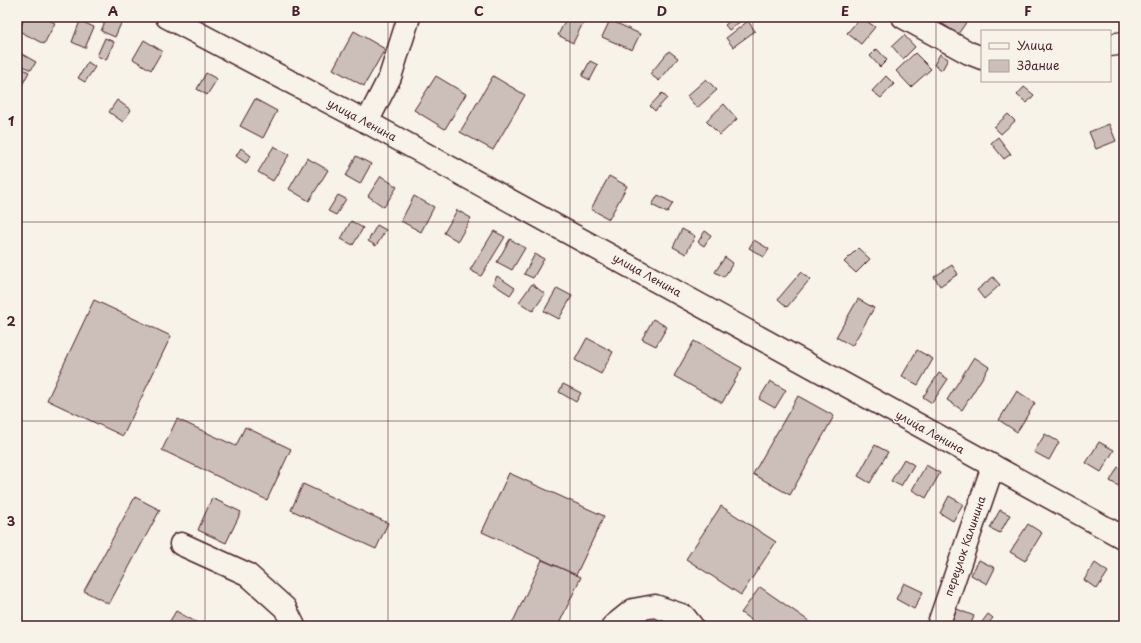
<svg xmlns="http://www.w3.org/2000/svg" width="1141" height="643" viewBox="0 0 1141 643" font-family="'Playpen Sans',sans-serif">
	<style>
		.building { fill: #ccbfb9; stroke: #4a1f2b }
		.lines { fill: none; stroke-linecap: round; stroke-linejoin: round }
		.minor-casing { stroke: #4a1f2b; stroke-width: 25 }
		.major-casing { stroke: #4a1f2b; stroke-width: 25 }
		.minor { stroke: #f7f3e8; stroke-width: 22 }
		.major { stroke: #f7f3e8; stroke-width: 22 }
		.grid { fill: none; stroke: #4a1f2b; stroke-width: 1; stroke-opacity: 0.55 }
		.labels { text-anchor: middle; stroke-width: 3; stroke-linejoin: round; paint-order: stroke }
		.street-label { font-size: 11px; fill: #4a1f2b; stroke: #f7f3e8 }
		.neatline { fill: none; stroke: #4a1f2b; stroke-width: 1.5 }
		.grid-label { font-size: 13px; text-anchor: middle; font-weight: bold; fill: #4a1f2b }
	</style>
	<rect width="100%" height="100%" fill="#f7f3e8"/>
	<filter id="ink" filterUnits="userSpaceOnUse"><feTurbulence type="fractalNoise" baseFrequency=".025" numOctaves="2"/><feDisplacementMap in="SourceGraphic" scale="8" xChannelSelector="R" yChannelSelector="G"/><feConvolveMatrix kernelMatrix="1 2 1 2 8 2 1 2 1" color-interpolation-filters="sRGB"/></filter>
	<g filter="url(#ink)">
		<g class="building">
			<path d="M25,17H43L55,23L44,44L19,31Z"/>
			<path d="M107,17H112L122,21L115,37L101,31Z"/>
			<path d="M289,17H301L298,22Z"/>
			<path d="M567,17H586L573,43L558,35Z"/>
			<path d="M735,17H746L729,30L725,25Z"/>
			<path d="M861,17L875,27L861,44L847,33Z"/>
			<path d="M940,17H970L958,34L938,21Z"/>
			<path d="M610,20L640,34L632,50L602,37Z"/>
			<path d="M80,21L94,27L85,48L72,42Z"/>
			<path d="M748,21L755,31L733,47L726,38Z"/>
			<path d="M354,31L385,49L364,86L333,69Z"/>
			<path d="M904,35L915,47L903,59L892,46Z"/>
			<path d="M105,38L114,42L106,60L97,56Z"/>
			<path d="M144,40L162,51L151,70L133,59Z"/>
			<path d="M877,49L887,60L880,67L870,56Z"/>
			<path d="M669,51L678,58L659,81L650,74Z"/>
			<path d="M20,53L36,62L31,70L17,63V60Z"/>
			<path d="M915,53L931,69L911,87L896,71Z"/>
			<path d="M940,54L948,59L942,70L934,65Z"/>
			<path d="M590,61L598,65L590,80L582,76Z"/>
			<path d="M88,62L95,67L85,82L78,78Z"/>
			<path d="M17,66L29,72L21,87L17,85Z"/>
			<path d="M206,73L217,79L207,95L197,89Z"/>
			<path d="M436,76L466,94L445,129L414,110Z"/>
			<path d="M493,76L525,95L493,150L460,132Z"/>
			<path d="M886,76L894,84L881,98L872,91Z"/>
			<path d="M706,79L717,90L697,108L687,96Z"/>
			<path d="M1024,87L1034,95L1027,103L1017,95Z"/>
			<path d="M662,93L667,98L655,111L650,106Z"/>
			<path d="M255,99L277,111L263,138L240,126Z"/>
			<path d="M117,100L131,110L123,122L109,112Z"/>
			<path d="M724,104L737,119L720,135L706,121Z"/>
			<path d="M1008,114L1015,121L1001,134L994,127Z"/>
			<path d="M1109,124L1116,141L1096,149L1089,132Z"/>
			<path d="M998,137L1011,154L1004,159L991,143Z"/>
			<path d="M274,146L289,155L273,181L258,172Z"/>
			<path d="M241,148L251,156L246,163L236,156Z"/>
			<path d="M356,156L371,164L360,184L346,176Z"/>
			<path d="M307,158L328,170L309,201L289,189Z"/>
			<path d="M381,176L397,187L384,207L368,196Z"/>
			<path d="M609,176L627,186L609,219L591,209Z"/>
			<path d="M338,195L346,199L336,215L328,211Z"/>
			<path d="M658,195L673,203L667,213L652,205Z"/>
			<path d="M414,196L434,207L421,232L401,221Z"/>
			<path d="M457,210L471,218L458,241L444,233Z"/>
			<path d="M351,221L363,228L353,245L341,239Z"/>
			<path d="M377,225L386,230L376,246L368,241Z"/>
			<path d="M682,229L695,236L686,254L673,247Z"/>
			<path d="M494,231L505,237L481,276L470,270Z"/>
			<path d="M705,231L711,235L704,246L698,242Z"/>
			<path d="M510,239L525,248L512,270L497,262Z"/>
			<path d="M754,240L769,249L764,257L749,248Z"/>
			<path d="M858,248L870,259L856,273L844,262Z"/>
			<path d="M535,254L544,259L533,278L524,274Z"/>
			<path d="M725,257L733,263L724,277L715,272Z"/>
			<path d="M952,265L958,274L940,286L934,277Z"/>
			<path d="M801,272L810,279L787,307L778,299Z"/>
			<path d="M497,276L515,288L510,295L493,284Z"/>
			<path d="M993,277L1000,285L984,299L977,290Z"/>
			<path d="M532,284L545,294L533,311L519,302Z"/>
			<path d="M557,288L572,296L559,319L544,311Z"/>
			<path d="M858,299L874,308L852,346L836,337Z"/>
			<path d="M94,300L171,336L123,436L47,400Z"/>
			<path d="M653,319L667,327L656,346L642,339Z"/>
			<path d="M587,338L613,352L601,374L575,360Z"/>
			<path d="M694,341L742,368L722,403L674,376Z"/>
			<path d="M917,350L933,359L918,385L902,376Z"/>
			<path d="M974,357L989,367L962,410L947,400Z"/>
			<path d="M939,373L948,379L932,403L923,397Z"/>
			<path d="M770,381L786,390L775,408L759,399Z"/>
			<path d="M563,384L581,393L576,402L559,392Z"/>
			<path d="M1017,391L1035,403L1017,432L999,420Z"/>
			<path d="M798,396L834,416L790,495L753,474Z"/>
			<path d="M177,419L236,446L245,427L291,449L267,500L162,450Z"/>
			<path d="M1045,434L1059,442L1049,460L1034,452Z"/>
			<path d="M1099,442L1114,450L1101,472L1086,463Z"/>
			<path d="M875,445L888,452L870,483L858,476Z"/>
			<path d="M904,459L914,465L901,486L891,481Z"/>
			<path d="M926,465L940,473L926,498L912,490Z"/>
			<path d="M1118,467L1124,471V489L1110,481Z"/>
			<path d="M509,473L604,516L576,575L482,532Z"/>
			<path d="M303,484L388,523L376,549L291,510Z"/>
			<path d="M949,496L963,504L953,521L940,513Z"/>
			<path d="M135,497L160,510L109,604L84,591Z"/>
			<path d="M212,498L241,512L226,543L198,530Z"/>
			<path d="M721,506L776,542L741,595L686,559Z"/>
			<path d="M1000,510L1010,515L1000,533L990,528Z"/>
			<path d="M1028,524L1042,533L1025,561L1010,552Z"/>
			<path d="M542,560L581,577L558,626H511Z"/>
			<path d="M979,560L995,568L987,584L971,575Z"/>
			<path d="M1095,563L1108,572L1097,589L1084,580Z"/>
			<path d="M904,583L923,592L914,609L896,599Z"/>
			<path d="M760,587L816,626H760L741,613Z"/>
			<path d="M957,609L974,616L970,626H955L950,624Z"/>
			<path d="M176,611L203,626H167Z"/>
			<path d="M988,614L993,618L986,626H979Z"/>
		</g>
		<g class="lines">
			<defs>
				<g id="minor">
					<path d="M903,17L969,53L982,58"/>
					<path d="M1110,45L1124,43"/>
					<path d="M367,122L390,77L409,17"/>
					<path d="M181,544L247,574L285,608L294,626"/>
					<path d="M613,626L633,610L655,606L684,616L692,626"/>
					<path d="M938,626L993,466"/>
				</g>
				<path id="major" d="M167,17L367,122L1124,538"/>
			</defs>
			<use href="#minor" class="minor-casing"/>
			<use href="#major" class="major-casing"/>
			<use href="#minor" class="minor"/>
			<use href="#major" class="major"/>
		</g>
	</g>
	<path class="grid" d="M205,17V626M388,17V626M570,17V626M753,17V626M936,17V626M17,222H1124M17,421H1124"/>
	<g class="labels">
		<g class="street-label">
			<text transform="translate(362 120) rotate(28)" y="4">улица Ленина</text>
			<text transform="translate(647 275) rotate(29)" y="4">улица Ленина</text>
			<text transform="translate(930 432) rotate(29)" y="4">улица Ленина</text>
			<text transform="translate(965 546) rotate(-71)" y="4">переулок Калинина</text>
		</g>
	</g>
	<rect width="1141" height="643" fill="none" stroke="#f7f3e8" stroke-width="44"/>
	<rect x="981" y="30" width="130" height="52" fill="#f7f3e8" stroke="#b29e9c"/>
	<rect x="989" y="43" width="20" height="6" fill="#f7f3e8" stroke="#b29e9c"/>
	<text x="1017" y="50" font-size="12" fill="#4a1f2b">Улица</text>
	<rect x="989" y="60" width="20" height="12" fill="#ccbfb9" stroke="#b29e9c"/>
	<text x="1017" y="70" font-size="12" fill="#4a1f2b">Здание</text>
	<rect x="22" y="22" width="1097" height="599" class="neatline"/>
	<g class="grid-label">
		<text x="113" y="16">A</text>
		<text x="296" y="16">B</text>
		<text x="479" y="16">C</text>
		<text x="662" y="16">D</text>
		<text x="845" y="16">E</text>
		<text x="1028" y="16">F</text>
		<text x="11" y="126">1</text>
		<text x="11" y="326">2</text>
		<text x="11" y="526">3</text>
	</g>
</svg>
